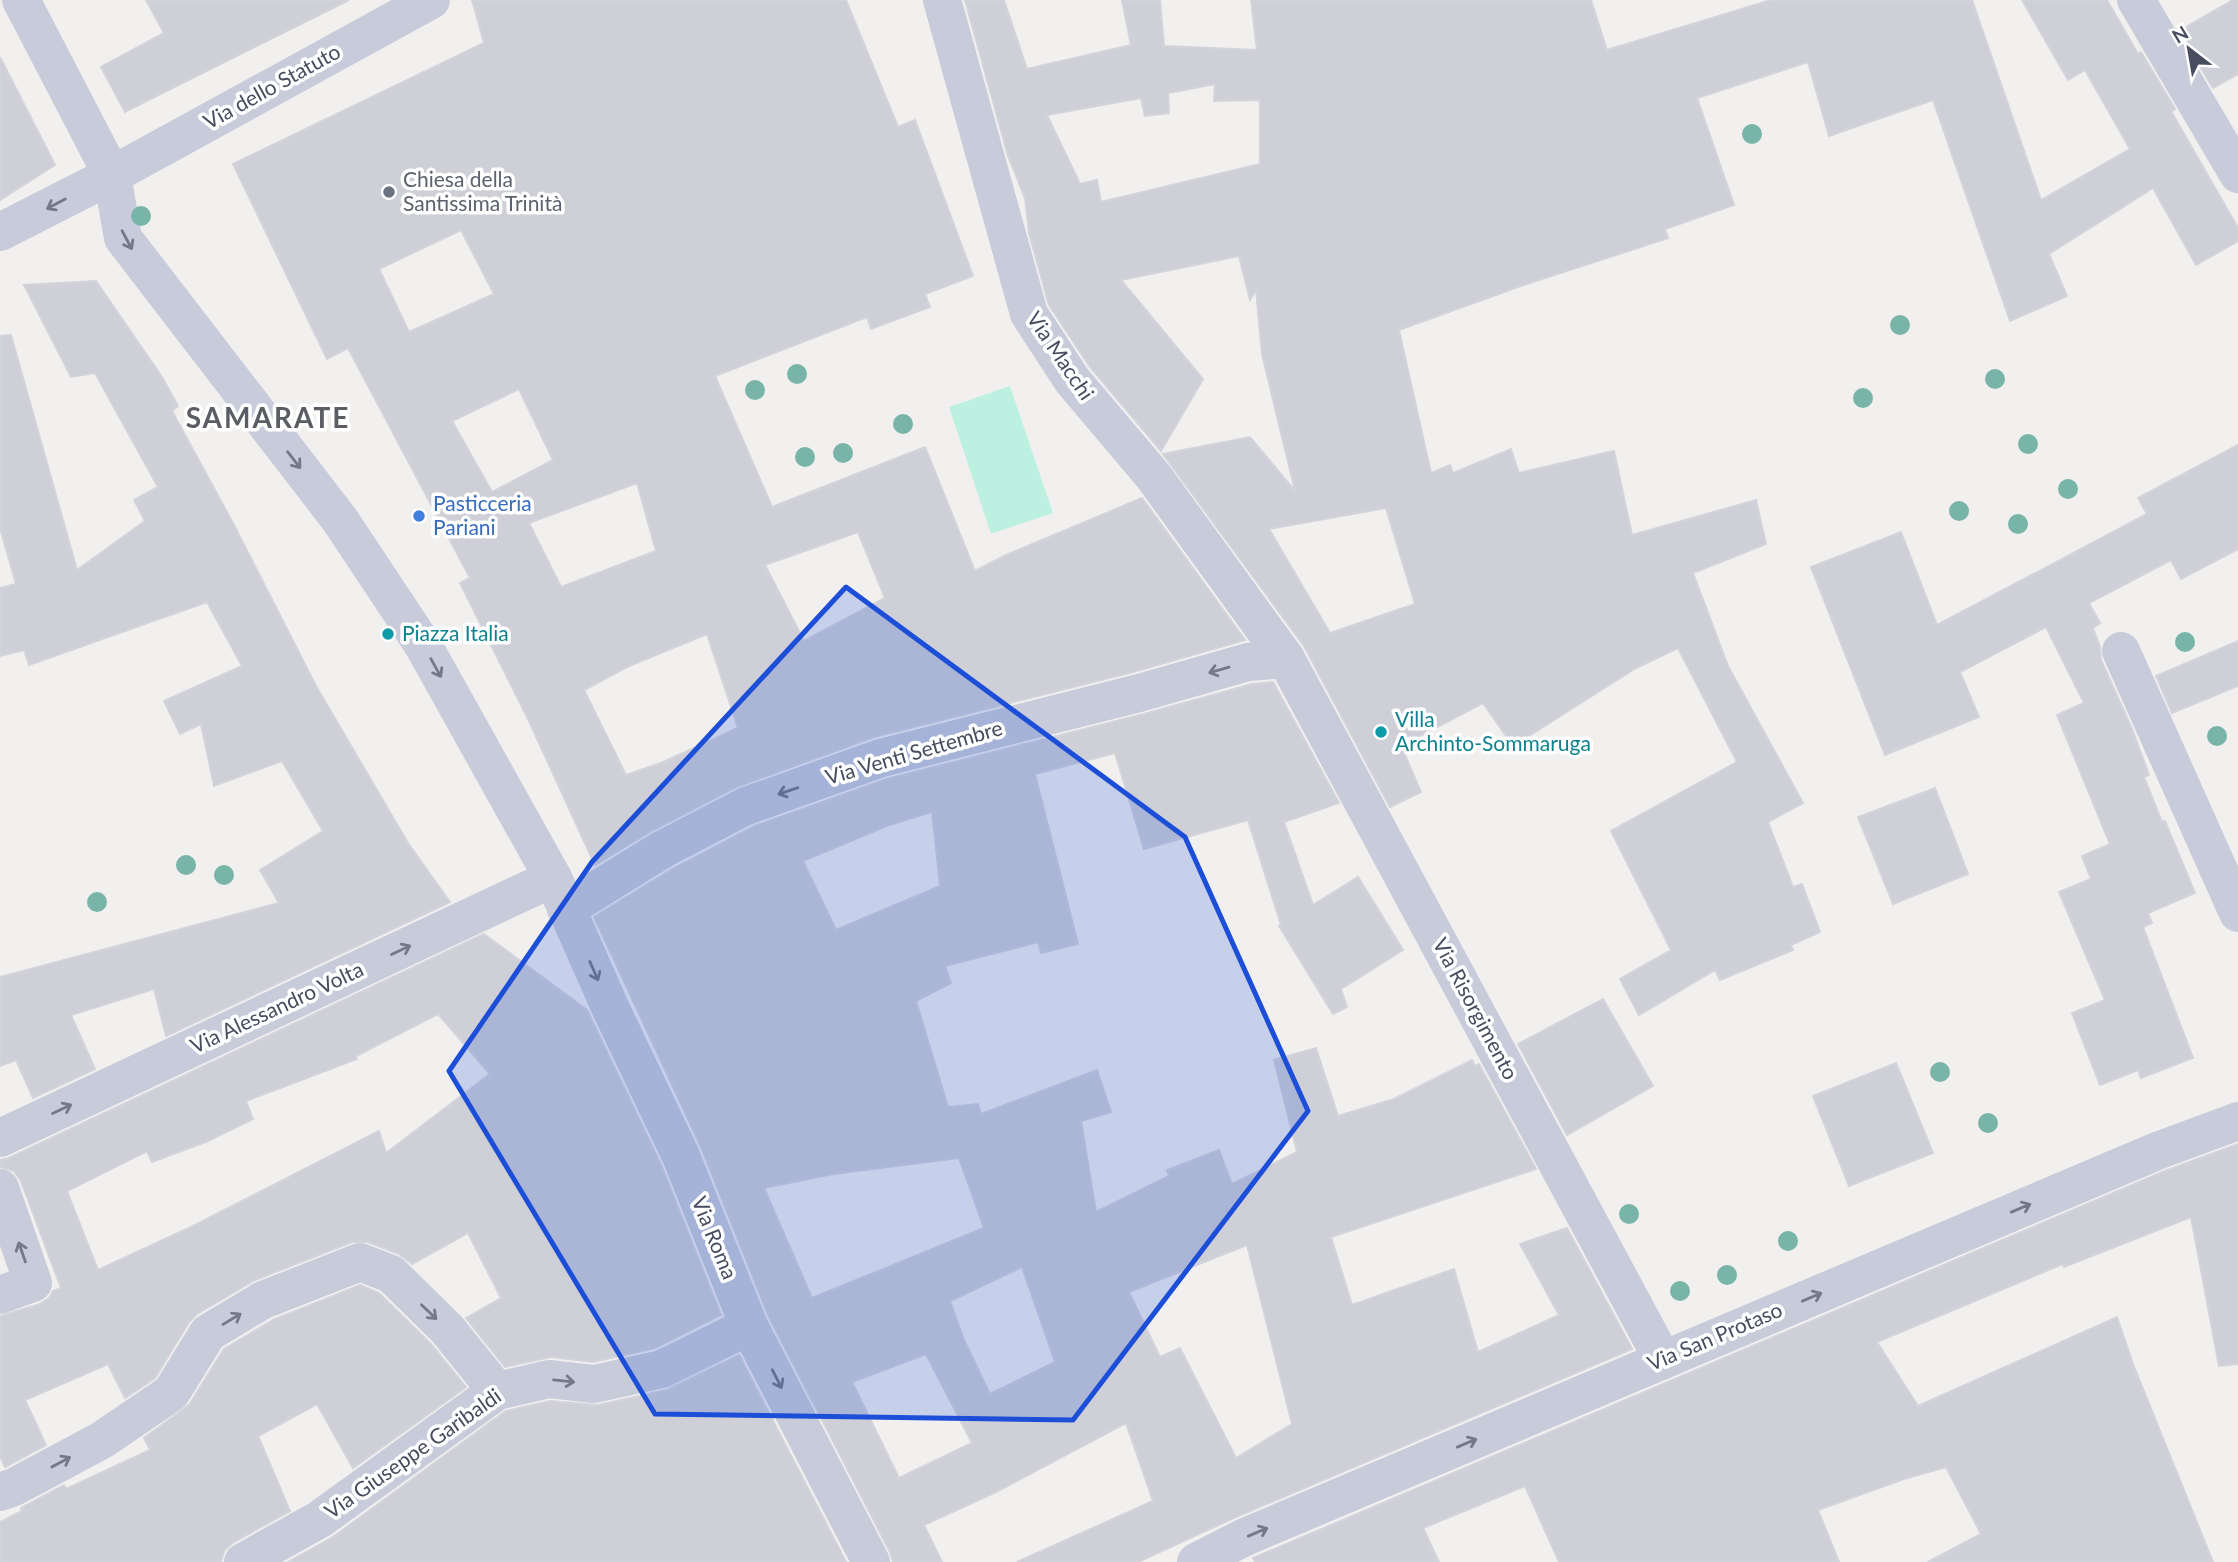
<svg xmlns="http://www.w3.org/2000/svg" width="2238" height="1562" viewBox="0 0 2238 1562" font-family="Lato,sans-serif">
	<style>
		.green { fill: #bcf1e1 }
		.building { fill: #cfd0d7; stroke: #d3d3db; stroke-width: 2; fill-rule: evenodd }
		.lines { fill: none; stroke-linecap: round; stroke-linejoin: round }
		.minor { stroke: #c8ccda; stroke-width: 38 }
		.tree { fill: #78b4a8 }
		.oneway { stroke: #747989 }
		.marked { fill: #1d4ed8; fill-opacity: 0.2; stroke: #1d4ed8; stroke-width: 5; stroke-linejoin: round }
		.worship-dot { fill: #6b7280; stroke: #fff; stroke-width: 2.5 }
		.shop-dot { fill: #3f7fe0; stroke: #fff; stroke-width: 2.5 }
		.culture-dot { fill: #0f9aa8; stroke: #fff; stroke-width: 2.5 }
		.labels { text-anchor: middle; stroke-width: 7; stroke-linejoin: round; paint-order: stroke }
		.street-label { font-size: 21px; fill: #474c5e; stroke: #fff }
		.worship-label { font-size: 21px; fill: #5b616d; stroke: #fff; text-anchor: start }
		.shop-label { font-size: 21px; fill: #366cbe; stroke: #fff; text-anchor: start }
		.culture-label { font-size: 21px; fill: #0d838f; stroke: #fff; text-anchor: start }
		.district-label { font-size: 28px; font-weight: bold; letter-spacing: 2px; fill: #5b5d65; stroke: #fff }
	</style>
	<rect width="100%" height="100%" fill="#f2f0ef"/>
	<path class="green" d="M1010,386L1053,513L991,534L949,407Z"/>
	<g class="building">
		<path d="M146,0H349L125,112L101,67L164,33Z"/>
		<path d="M472,0H846L898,127L915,120L973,276L925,294L930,307L871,329L867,317L715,376L772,507L925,447L975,571L1004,556L1142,498L1245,640L1133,672L874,737L736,787L653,830L595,865L527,717L460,583L470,578L348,348L327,359L233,164L484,43ZM461,230L494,294L409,332L379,269ZM519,389L553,460L492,492L452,421ZM637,483L656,551L561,587L529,523ZM858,532L885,598L804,641L765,565ZM707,634L738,728L661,763L626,775L584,690L629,666Z"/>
		<path d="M965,0H1004L1027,69L1131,45L1122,0H1160L1164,46L1257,50L1251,0H1591L1607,50L1771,0H1972L2041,200L2130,149L2085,70L2068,80L2022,0H2107L2138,54L2141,52L2175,109L2171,111L2238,228V241L2196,265L2153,188L2049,254L2067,296L2010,321L1933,100L1829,136L1808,62L1697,98L1734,205L1665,229L1668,238L1518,287L1399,330L1431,473L1450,465L1453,473L1511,449L1519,473L1614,451L1632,535L1756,500L1766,544L1693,573L1728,666L1803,803L1768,822L1793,887L1802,884L1820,932L1791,945L1793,950L1720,980L1715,970L1639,1015L1620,979L1671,950L1611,831L1737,762L1678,648L1636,668L1513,746L1483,703L1401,746L1421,792L1390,807L1304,646L1163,454L1250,437L1295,491L1262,354L1256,290L1250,300L1239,256L1121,280L1203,379L1161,451L1090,367L1049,305L1029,233L1025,198L1008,156ZM1215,84L1214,101L1260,100V164L1101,202L1097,180L1080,184L1047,115L1141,98L1145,116L1169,113L1168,93ZM1386,508L1415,604L1330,633L1269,529Z"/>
		<path d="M2233,0H2238V74L2213,88L2179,31Z"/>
		<path d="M0,57L55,165L0,200Z"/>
		<path d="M96,281L162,377L178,406L172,411L234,525L316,686L408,843L450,902L166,1036L154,989L71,1015L95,1069L33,1098L16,1060L0,1066V977L279,903L260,870L323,831L282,761L214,786L201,724L180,734L164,701L242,666L207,602L29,665L24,650L0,656V588L16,584L0,528V336L11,335L77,570L145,521L134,500L158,487L95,373L71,377L24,285Z"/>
		<path d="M2238,445V549L2181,579L2171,560L2089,603L2100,623L2093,628L2100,647L2101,660L2132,729L2149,775L2144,777L2162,822L2165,821L2195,893L2148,913L2152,923L2143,927L2193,1058L2141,1078L2138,1070L2100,1085L2072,1013L2105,1000L2059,892L2091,879L2082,856L2110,844L2057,715L2084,703L2046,627L1960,672L1979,717L1885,755L1811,567L1901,532L1937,625L2147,514L2138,498Z"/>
		<path d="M2238,641V686L2172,713L2156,676Z"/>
		<path d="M1273,682L1339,803L1284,822L1313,905L1358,877L1403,950L1341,989L1347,1007L1333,1014L1279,926L1281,925L1248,820L1144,849L1115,753L1035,774L1078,944L1041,953L1038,942L945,966L951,983L916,1001L948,1107L978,1104L981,1114L1097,1070L1111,1112L1081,1121L1096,1212L1169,1176L1167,1170L1219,1150L1232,1184L1297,1152L1274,1060L1316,1048L1338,1116L1394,1099L1472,1060L1475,1066L1479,1064L1536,1169L1331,1237L1352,1305L1454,1269L1478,1352L1559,1315L1520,1244L1567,1228L1632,1349L1236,1517L1138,1562H1017L1153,1501L1126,1423L996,1492L924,1525L942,1562H893L890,1552L769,1317L701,1147L594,917L674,868L755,826L887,779L1144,714L1252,684ZM932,812L940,886L836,930L803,861L889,825ZM959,1158L984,1228L812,1298L764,1188L833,1174ZM1247,1245L1292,1424L1236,1458L1180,1348L1160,1357L1129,1292ZM1022,1267L1055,1362L990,1394L964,1340L950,1301ZM926,1354L972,1443L899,1478L852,1382Z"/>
		<path d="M1935,788L1968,874L1893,904L1858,817Z"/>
		<path d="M484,934L587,1010L661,1165L721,1315L655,1348L593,1362L551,1357L505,1367L466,1318L501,1298L468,1233L412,1264L399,1254L368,1242H352L255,1280L197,1314L189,1322L155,1378L125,1398L108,1364L25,1400L46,1445L5,1467L0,1456V1316L40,1304L49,1298L53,1291L61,1288L21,1181L14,1171L0,1167V1160L9,1158ZM438,1014L490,1074L386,1153L379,1131L191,1227L98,1270L67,1191L147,1151L152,1162L208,1141L253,1119L246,1101L357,1059L356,1056Z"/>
		<path d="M1603,999L1653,1086L1567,1135L1518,1044Z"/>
		<path d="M1896,1063L1933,1153L1849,1186L1813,1096Z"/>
		<path d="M2238,1144V1364L2219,1366L2191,1217L2064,1267L2063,1264L1877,1342L1918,1406L2117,1317L2133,1364L2213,1562H1928L1981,1534L1946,1467L1904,1479L1818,1510L1839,1562H1559L1525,1486L1423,1528L1439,1562H1255L1253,1558L2165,1171Z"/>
		<path d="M360,1285L379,1293L431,1344L466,1387L353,1468L317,1404L258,1436L290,1511L232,1543L224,1551L221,1562H0V1522L22,1511L21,1508L64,1485L66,1489L150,1450L144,1438L189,1405L224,1349L273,1320Z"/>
		<path d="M739,1355L846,1562H288L333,1537L506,1411L550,1401L598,1405L667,1390Z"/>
	</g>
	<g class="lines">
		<g class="minor">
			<path d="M21,0L112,175L123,238L340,520L423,645L553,878L610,1007L681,1156L749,1326L871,1562"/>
			<path d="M942,0L1029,314L1072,380L1154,477L1286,659L1663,1360"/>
			<path d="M2136,0L2238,174"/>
			<path d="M0,232L112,175L431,0"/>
			<path d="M2121,651L2238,913"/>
			<path d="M566,909L663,849L746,806L881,758L1139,693L1248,662L1286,659"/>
			<path d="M0,1138L553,878"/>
			<path d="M0,1188L33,1283L0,1295"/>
			<path d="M0,1492L14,1487L102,1440L171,1393L208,1333L263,1300L360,1262L391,1274L447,1329L497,1391"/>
			<path d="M243,1562L320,1519L497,1391L549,1379L594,1384L662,1369L749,1326"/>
			<path d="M1196,1562L1245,1537L2157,1151L2238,1121"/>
		</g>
	</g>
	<g class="tree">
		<circle cx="1752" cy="134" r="10"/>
		<circle cx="141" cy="216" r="10"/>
		<circle cx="1900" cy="325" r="10"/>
		<circle cx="797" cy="374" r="10"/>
		<circle cx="1995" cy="379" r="10"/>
		<circle cx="755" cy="390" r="10"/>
		<circle cx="1863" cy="398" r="10"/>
		<circle cx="903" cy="424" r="10"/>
		<circle cx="2028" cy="444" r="10"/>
		<circle cx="843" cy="453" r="10"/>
		<circle cx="805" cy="457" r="10"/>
		<circle cx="2068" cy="489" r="10"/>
		<circle cx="1959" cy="511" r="10"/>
		<circle cx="2018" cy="524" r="10"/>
		<circle cx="2185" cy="642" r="10"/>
		<circle cx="2217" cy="736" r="10"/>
		<circle cx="186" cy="865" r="10"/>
		<circle cx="224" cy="875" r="10"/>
		<circle cx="97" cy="902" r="10"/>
		<circle cx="1940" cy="1072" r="10"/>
		<circle cx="1988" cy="1123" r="10"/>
		<circle cx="1629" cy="1214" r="10"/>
		<circle cx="1788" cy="1241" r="10"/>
		<circle cx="1727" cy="1275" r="10"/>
		<circle cx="1680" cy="1291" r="10"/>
	</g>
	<defs><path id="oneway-shaft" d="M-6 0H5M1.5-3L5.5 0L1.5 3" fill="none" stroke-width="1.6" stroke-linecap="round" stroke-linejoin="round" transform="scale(1.75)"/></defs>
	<g class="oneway">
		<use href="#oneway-shaft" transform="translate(56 204) rotate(152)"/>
		<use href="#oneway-shaft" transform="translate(127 240) rotate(62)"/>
		<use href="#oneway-shaft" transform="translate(294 460) rotate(52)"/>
		<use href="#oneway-shaft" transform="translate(436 668) rotate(61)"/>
		<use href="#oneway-shaft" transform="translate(1219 670) rotate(164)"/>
		<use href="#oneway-shaft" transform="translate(788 791) rotate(161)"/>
		<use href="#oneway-shaft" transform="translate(401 950) rotate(-25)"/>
		<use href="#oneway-shaft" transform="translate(594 971) rotate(66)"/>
		<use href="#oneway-shaft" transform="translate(62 1109) rotate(-25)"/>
		<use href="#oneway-shaft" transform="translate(2021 1208) rotate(-23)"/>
		<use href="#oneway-shaft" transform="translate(22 1252) rotate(-109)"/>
		<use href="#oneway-shaft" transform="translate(1812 1297) rotate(-23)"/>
		<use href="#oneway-shaft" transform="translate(429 1312) rotate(44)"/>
		<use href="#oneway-shaft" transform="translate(232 1319) rotate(-31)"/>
		<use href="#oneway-shaft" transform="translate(777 1379) rotate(63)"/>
		<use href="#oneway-shaft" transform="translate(564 1381) rotate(6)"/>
		<use href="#oneway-shaft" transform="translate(1467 1443) rotate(-23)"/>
		<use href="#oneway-shaft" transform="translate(61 1462) rotate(-28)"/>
		<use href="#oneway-shaft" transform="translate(1258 1532) rotate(-23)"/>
	</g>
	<path class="marked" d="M846,587L1185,837L1308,1111L1073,1420L655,1414L449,1071L592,862Z"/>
	<circle class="worship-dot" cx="389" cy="192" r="7"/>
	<circle class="shop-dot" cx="419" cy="516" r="7"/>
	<g class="culture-dot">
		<circle cx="388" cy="634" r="7"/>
		<circle cx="1381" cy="732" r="7"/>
	</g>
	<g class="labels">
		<g class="street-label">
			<text transform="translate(272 87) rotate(-29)" y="7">Via dello Statuto</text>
			<text transform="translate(1060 356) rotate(56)" y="7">Via Macchi</text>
			<text transform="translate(914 753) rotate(-16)" y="7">Via Venti Settembre</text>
			<text transform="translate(277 1008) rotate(-25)" y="7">Via Alessandro Volta</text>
			<text transform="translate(1475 1009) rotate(62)" y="7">Via Risorgimento</text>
			<text transform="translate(714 1238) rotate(68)" y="7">Via Roma</text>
			<text transform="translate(1715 1337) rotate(-23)" y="7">Via San Protaso</text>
			<text transform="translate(413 1454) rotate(-35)" y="7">Via Giuseppe Garibaldi</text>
		</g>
		<g class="worship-label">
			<text x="403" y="187">Chiesa della<tspan x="403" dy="24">Santissima Trinità</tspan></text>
		</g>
		<g class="shop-label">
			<text x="433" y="511">Pasticceria<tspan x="433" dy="24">Pariani</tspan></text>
		</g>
		<g class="culture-label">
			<text x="402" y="641">Piazza Italia</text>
			<text x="1395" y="727">Villa<tspan x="1395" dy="24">Archinto-Sommaruga</tspan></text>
		</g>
		<g class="district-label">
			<text x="268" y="428">SAMARATE</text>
		</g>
	</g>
	<g transform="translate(2189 49) rotate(329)" stroke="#ffffff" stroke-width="5" paint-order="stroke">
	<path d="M0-5L12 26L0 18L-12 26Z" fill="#474c5e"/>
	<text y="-10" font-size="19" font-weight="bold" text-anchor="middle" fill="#474c5e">N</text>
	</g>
</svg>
